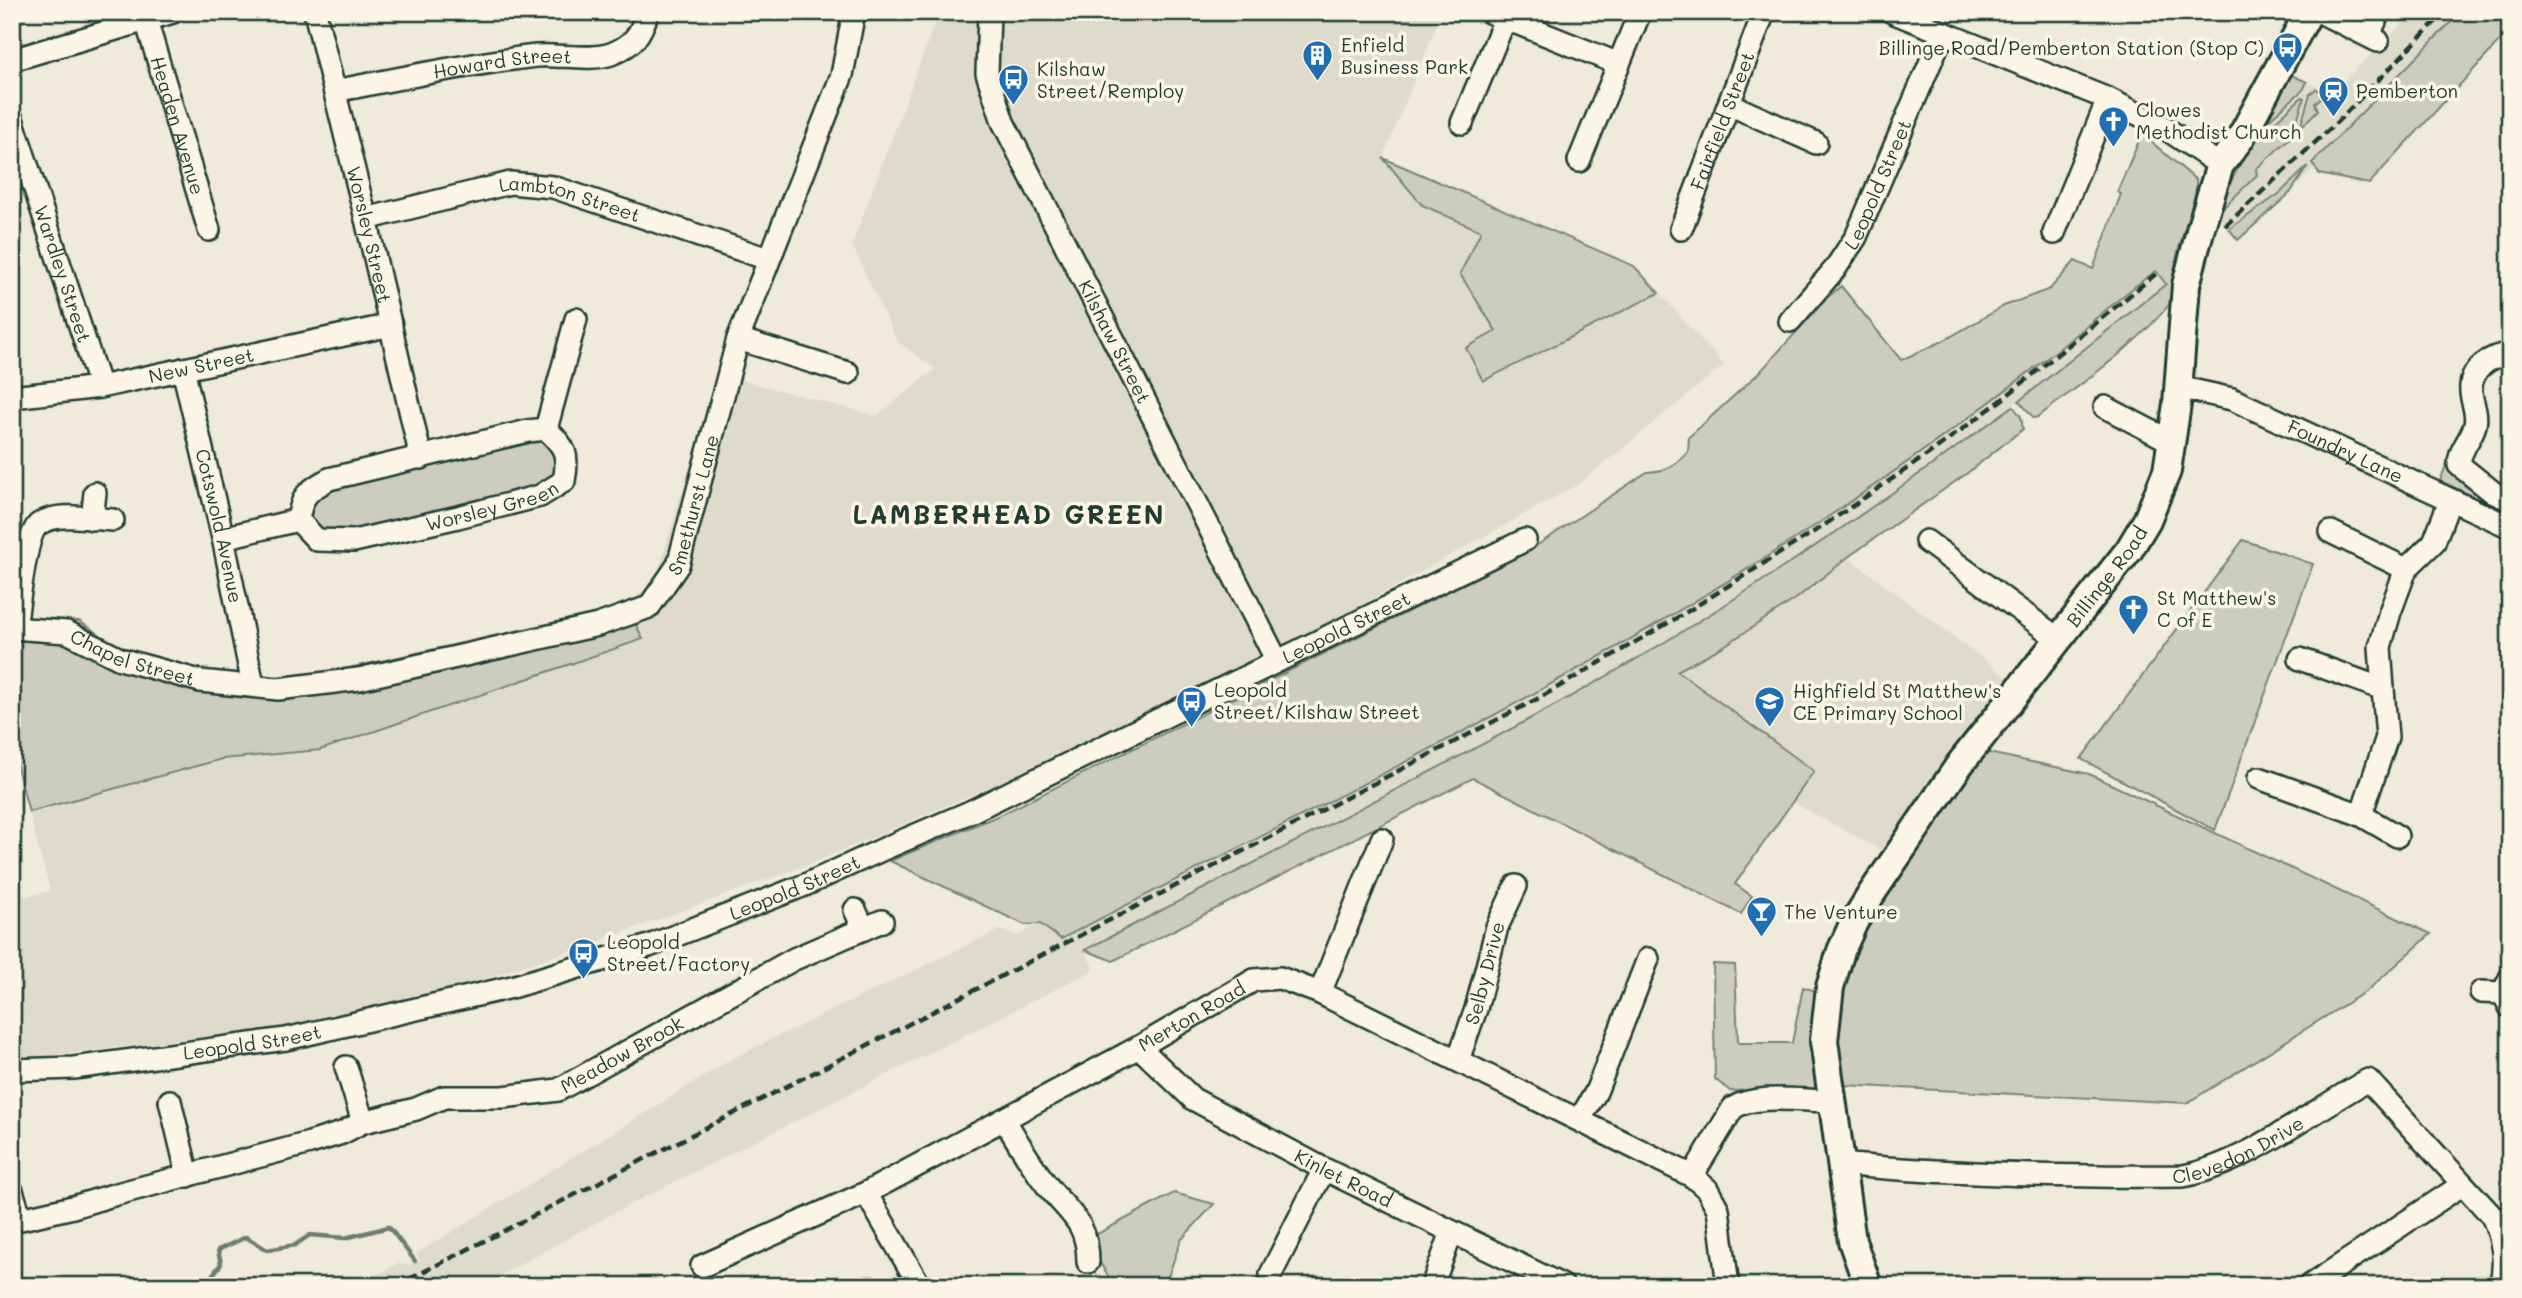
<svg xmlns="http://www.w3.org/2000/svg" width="2522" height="1298" viewBox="0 0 2522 1298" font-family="Mali,sans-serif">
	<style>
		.built { fill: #dedbcc }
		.green { fill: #cccdbf; stroke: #76857a; stroke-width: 2 }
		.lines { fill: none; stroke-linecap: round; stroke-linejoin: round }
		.stream { stroke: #6c7d71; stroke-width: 4.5 }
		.minor-casing { stroke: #1f3d34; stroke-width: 26 }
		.major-casing { stroke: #1f3d34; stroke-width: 32 }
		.minor { stroke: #fcf5e5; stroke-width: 21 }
		.major { stroke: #fcf5e5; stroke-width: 26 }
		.rail { stroke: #1f3d34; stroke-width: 4.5; stroke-dasharray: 10 5; stroke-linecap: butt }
		.labels { text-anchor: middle; stroke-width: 7; stroke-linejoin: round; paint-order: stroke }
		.poi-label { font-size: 19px; fill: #1f3d34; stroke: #fcf5e5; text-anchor: start }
		.street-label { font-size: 19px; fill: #1f3d34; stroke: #fcf5e5 }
		.district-label { font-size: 26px; font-weight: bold; letter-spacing: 2px; fill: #1f3d34; stroke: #fcf5e5 }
	</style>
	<rect width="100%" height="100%" fill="#efeada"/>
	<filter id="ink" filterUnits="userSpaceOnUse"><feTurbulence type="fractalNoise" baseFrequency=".0143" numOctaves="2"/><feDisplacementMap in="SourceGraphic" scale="14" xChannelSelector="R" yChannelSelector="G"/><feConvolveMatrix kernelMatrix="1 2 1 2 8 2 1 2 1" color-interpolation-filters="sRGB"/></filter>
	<g filter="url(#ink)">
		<g class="built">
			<path d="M939,12H1442L1383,158L1422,205L1481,231L1496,331L1484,381L1659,293L1724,365L1579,484L1296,641L994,785L818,861L597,942L434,995L278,1028L47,1056L12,1057V899L50,891L29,812L222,759L320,750L643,639L627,607L657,575L718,374L877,416L935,369L897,341L852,245Z"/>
			<path d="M2414,12H2461L2392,89L2290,193L2239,240L2215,214L2289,74L2332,93Z"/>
			<path d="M2155,271L2166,284L2070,362L1934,465L1833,534L1691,626L1547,710L1085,950L1094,970L625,1207L480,1286H353L398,1264L410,1265L420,1260L416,1254L737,1056L999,930L1018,935L1037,925L1062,938L1682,608L1823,520L1924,450L2059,348Z"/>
			<path d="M1848,557L2012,681L1883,851L1792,802L1735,884L1752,896L1741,914L1473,778L1724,646L1797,598Z"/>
		</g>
		<g class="green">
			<path d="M2461,12H2510V30L2369,184L2319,174L2312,163Z"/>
			<path d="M2289,74L2307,82L2303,90L2265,123L2263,122Z"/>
			<path d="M2316,89L2332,95L2329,98L2324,95L2315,103L2318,110L2300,128L2310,94Z"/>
			<path d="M2302,97L2304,98L2292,136L2256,169L2257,175L2218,213L2216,210L2255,136L2264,132Z"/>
			<path d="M2142,134L2196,180C2197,200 2189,215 2183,234C2177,253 2171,279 2173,300C2137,346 2084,381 2038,417L2034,418L2019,401L2166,284L2156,271C2122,294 2092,323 2060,348C1984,408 1905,465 1825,519C1583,680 1319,805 1061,939L1040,924L1025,925L890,861L1002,814L1524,554L1647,472C1668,471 1674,467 1688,452L1689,437L1760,372L1827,298L1841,286L1901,360L1943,341L2004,306L2050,289L2075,261L2093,269L2121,194L2117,192Z"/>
			<path d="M1383,158L1634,266L1659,293L1483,381L1466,348L1496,331L1460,274L1481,231L1422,205Z"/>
			<path d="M2308,166L2290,193L2238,240L2229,229L2279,194Z"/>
			<path d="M2013,406L2021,417L2023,429L1966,474L1848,557L1797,598L1724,646L1677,671L1814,771L1735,884L1752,896L1741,914L1473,778L1113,961L1085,950C1238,870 1394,793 1546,710C1709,622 1864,516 2013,406Z"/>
			<path d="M546,429L564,481L317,540L300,502L310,489Z"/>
			<path d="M2449,458C2461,489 2482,492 2510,506V513L2440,481Z"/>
			<path d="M2243,540L2313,564L2215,830L2081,759Z"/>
			<path d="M627,607L643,639L320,750L222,759L29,812L12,748V617L79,621L134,657L213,673L294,680Z"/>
			<path d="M1984,752L2089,774L2431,934L2368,990L2187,1103L1844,1085L1836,1021L1843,987L1858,934Z"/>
			<path d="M1713,964L1735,965L1738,1043H1792L1803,987L1816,991L1818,1089L1730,1091L1715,1079Z"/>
			<path d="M1174,1193L1214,1204L1181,1240L1166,1282L1113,1284L1086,1240Z"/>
			<path d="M1845,1278L1848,1286H1802Z"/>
		</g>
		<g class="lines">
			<g class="stream">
				<path d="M527,1280L545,1286"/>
				<path d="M204,1286L221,1264L218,1250L246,1237L267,1250L295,1245L310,1235L345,1238L389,1227L415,1261"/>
			</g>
			<defs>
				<g id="minor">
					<path id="s1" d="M315,12L366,219L421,458"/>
					<path id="s2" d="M989,12L987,73L1003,122L1277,661"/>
					<path d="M1489,12L1619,64"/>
					<path d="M1892,12L2108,99L2162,126L2220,165"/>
					<path d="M2320,12L2378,41"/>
					<path id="s3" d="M146,20L209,230"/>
					<path d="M2369,36L2379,12"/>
					<path d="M12,60L173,12"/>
					<path id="s4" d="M335,91C402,78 468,64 536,56C558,54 591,61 611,54C634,45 640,35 648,12"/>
					<path d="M1731,105L1816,143"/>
					<path id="s5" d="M12,119L100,387"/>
					<path d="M1462,123L1505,19"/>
					<path d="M1579,161L1640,12"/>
					<path id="s6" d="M366,219L510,183L553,187L768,259"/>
					<path id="s7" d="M1681,229L1764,12"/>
					<path d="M2054,233L2108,99"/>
					<path id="s8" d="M1790,321L1835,269L1856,237L1943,33"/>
					<path d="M738,339L848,373"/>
					<path d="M2510,354C2490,355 2469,370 2471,392C2472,404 2478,413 2475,425C2471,440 2459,449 2459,465L2494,493L2510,500"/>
					<path id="s9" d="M183,369L223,538L253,685"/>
					<path id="s10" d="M2178,387L2232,399L2510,527"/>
					<path id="s11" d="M12,397L100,387L391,325"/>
					<path d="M2105,407L2172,442"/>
					<path d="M546,429L576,319"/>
					<path d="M92,519L95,493"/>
					<path d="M2331,532L2406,569L2434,542L2450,500"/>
					<path id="s12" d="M223,538L298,520L317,540L354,541L458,517L540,496L564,481C569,455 566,447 546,429L528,431L329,479C307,491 302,495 298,520"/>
					<path d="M1926,541L2057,638"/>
					<path id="s13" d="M12,628L67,632L120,659L200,681L278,689L359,679L598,625L649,607L678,565L738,339L842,75L854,12"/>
					<path d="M15,629C18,610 25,534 39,524C58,511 91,519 113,520"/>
					<path d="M2300,659L2383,689L2380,647L2390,612L2406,569"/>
					<path d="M2259,778L2361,815L2387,737L2383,689"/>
					<path d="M2361,815L2397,836"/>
					<path d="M855,910L864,929"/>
					<path d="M2510,978L2503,993L2510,1007"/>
					<path d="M2481,992L2503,993"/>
					<path d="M1320,993L1382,839"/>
					<path id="s14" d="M1139,1047L1193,1099L1324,1169L1563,1286"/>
					<path id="s15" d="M1458,1060L1476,1009L1497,927L1516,886"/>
					<path d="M346,1067L363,1122"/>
					<path id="s16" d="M12,1070L74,1068L286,1039L512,987L649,946L805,885L888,847L970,812L1525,540"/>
					<path d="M170,1101L188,1176"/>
					<path d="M1004,1119C1018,1142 1032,1167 1049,1188C1071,1215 1088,1223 1088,1262"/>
					<path d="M1580,1119L1596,1092L1648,959"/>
					<path id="s17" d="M1840,1164C1954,1175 2068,1177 2183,1176C2246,1164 2311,1112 2368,1080L2492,1216C2503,1239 2507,1261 2500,1286"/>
					<path d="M1692,1176L1733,1108C1756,1093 1802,1101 1831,1101"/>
					<path id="s18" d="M12,1191L21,1219L73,1207L113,1195L310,1143L342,1133L363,1122L416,1109L444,1097H503L558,1090L794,959L882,921"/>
					<path d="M866,1193L920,1286"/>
					<path id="s19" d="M702,1266L866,1193L1139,1047L1254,980L1280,978L1320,993L1692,1176L1707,1189L1718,1209L1728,1286"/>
					<path d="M1271,1274L1324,1169"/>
					<path d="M1432,1286L1452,1232"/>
					<path d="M2309,1286L2462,1185"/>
				</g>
				<g id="major">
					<path id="s20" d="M1868,1286L1852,1241L1824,1041L1830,987L1841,951L1854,922L1872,893L1960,764L2129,550L2147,520L2167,471L2177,404L2186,285L2201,227L2220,165L2240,139L2309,12"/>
				</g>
			</defs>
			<use href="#minor" class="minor-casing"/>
			<use href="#major" class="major-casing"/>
			<use href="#minor" class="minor"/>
			<use href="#major" class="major"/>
			<g class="rail">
				<path d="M2225,226L2335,124L2445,12"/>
				<path d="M396,1286L903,1027L1541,697L1685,613L1826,524L1927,455L1999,402L2157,273"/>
			</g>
		</g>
	</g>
	<defs>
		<symbol id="bus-pin" viewBox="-11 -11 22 30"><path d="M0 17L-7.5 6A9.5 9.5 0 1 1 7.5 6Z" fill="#1f6fb2" stroke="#fcf5e5"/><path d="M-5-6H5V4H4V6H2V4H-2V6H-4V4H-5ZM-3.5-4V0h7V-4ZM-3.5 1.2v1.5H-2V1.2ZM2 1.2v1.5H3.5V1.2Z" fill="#fff"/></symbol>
		<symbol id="building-pin" viewBox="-11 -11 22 30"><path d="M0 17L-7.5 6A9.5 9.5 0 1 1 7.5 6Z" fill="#1f6fb2" stroke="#fcf5e5"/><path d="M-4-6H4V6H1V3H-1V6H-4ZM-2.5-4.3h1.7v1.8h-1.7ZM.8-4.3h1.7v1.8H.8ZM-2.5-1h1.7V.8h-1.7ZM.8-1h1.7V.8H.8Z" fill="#fff"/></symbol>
		<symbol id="station-pin" viewBox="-11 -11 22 30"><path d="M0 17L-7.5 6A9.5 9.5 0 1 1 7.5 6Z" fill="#1f6fb2" stroke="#fcf5e5"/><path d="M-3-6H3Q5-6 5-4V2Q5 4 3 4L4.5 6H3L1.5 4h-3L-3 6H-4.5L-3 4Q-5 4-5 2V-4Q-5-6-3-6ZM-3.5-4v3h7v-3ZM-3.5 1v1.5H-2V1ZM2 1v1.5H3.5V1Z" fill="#fff"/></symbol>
		<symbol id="church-pin" viewBox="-11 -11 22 30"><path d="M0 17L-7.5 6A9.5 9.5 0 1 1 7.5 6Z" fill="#1f6fb2" stroke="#fcf5e5"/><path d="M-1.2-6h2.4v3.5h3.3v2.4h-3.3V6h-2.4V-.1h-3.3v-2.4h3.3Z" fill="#fff"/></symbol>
		<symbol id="school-pin" viewBox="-11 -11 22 30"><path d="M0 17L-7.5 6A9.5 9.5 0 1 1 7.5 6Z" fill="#1f6fb2" stroke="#fcf5e5"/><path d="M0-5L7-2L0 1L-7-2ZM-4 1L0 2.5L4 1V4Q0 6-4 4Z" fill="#fff"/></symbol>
		<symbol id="bar-pin" viewBox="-11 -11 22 30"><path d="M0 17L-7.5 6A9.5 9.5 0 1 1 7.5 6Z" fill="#1f6fb2" stroke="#fcf5e5"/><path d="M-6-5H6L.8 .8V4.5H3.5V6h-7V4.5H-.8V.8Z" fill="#fff"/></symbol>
	</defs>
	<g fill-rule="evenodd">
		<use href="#bus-pin" x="2270" y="30" width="35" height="47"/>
		<use href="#building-pin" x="1300" y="38" width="35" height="47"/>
		<use href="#bus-pin" x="996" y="62" width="35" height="47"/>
		<use href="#station-pin" x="2316" y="74" width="35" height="47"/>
		<use href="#church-pin" x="2096" y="104" width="35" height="47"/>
		<use href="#church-pin" x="2116" y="592" width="35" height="47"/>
		<use href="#bus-pin" x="1174" y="684" width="35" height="47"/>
		<use href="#school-pin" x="1752" y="684" width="35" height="47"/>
		<use href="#bar-pin" x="1744" y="894" width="35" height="47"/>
		<use href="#bus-pin" x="566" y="936" width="35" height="47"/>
	</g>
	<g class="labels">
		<g class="poi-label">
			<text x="1341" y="52">Enfield<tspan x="1341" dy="22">Business Park</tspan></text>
			<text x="2264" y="55" text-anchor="end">Billinge Road/Pemberton Station (Stop C)</text>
			<text x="1037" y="76">Kilshaw<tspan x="1037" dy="22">Street/Remploy</tspan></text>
			<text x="2356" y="98">Pemberton</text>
			<text x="2136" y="117">Clowes<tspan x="2136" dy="22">Methodist Church</tspan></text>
			<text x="2157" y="605">St Matthew's<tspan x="2157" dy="22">C of E</tspan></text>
			<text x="1214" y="697">Leopold<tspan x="1214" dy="22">Street/Kilshaw Street</tspan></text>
			<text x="1793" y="698">Highfield St Matthew's<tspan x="1793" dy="22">CE Primary School</tspan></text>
			<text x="1784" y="919">The Venture</text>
			<text x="607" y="949">Leopold<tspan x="607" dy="22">Street/Factory</tspan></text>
		</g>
		<g class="street-label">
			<text dy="7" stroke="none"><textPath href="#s4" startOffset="170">Howard Street</textPath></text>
			<text dy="7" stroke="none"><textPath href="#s7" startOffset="116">Fairfield Street</textPath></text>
			<text dy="7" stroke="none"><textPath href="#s3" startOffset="110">Headen Avenue</textPath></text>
			<text dy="7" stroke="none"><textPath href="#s8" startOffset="164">Leopold Street</textPath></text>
			<text dy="7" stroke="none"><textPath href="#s6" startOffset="210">Lambton Street</textPath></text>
			<text dy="7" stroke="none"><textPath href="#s1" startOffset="229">Worsley Street</textPath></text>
			<text dy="7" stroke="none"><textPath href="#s5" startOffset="163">Wardley Street</textPath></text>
			<text dy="7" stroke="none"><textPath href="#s2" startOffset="359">Kilshaw Street</textPath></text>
			<text dy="7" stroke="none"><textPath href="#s11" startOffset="192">New Street</textPath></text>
			<text dy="7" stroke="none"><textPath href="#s10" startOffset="180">Foundry Lane</textPath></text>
			<text dy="7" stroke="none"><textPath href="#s13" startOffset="770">Smethurst Lane</textPath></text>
			<text dy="7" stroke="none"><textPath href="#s12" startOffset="284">Worsley Green</textPath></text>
			<text dy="7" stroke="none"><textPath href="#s9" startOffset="161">Cotswold Avenue</textPath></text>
			<text dy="7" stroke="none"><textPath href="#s20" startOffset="802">Billinge Road</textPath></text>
			<text dy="7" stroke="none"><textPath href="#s16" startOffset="1418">Leopold Street</textPath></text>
			<text dy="7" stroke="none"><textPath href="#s13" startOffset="126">Chapel Street</textPath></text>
			<text dy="7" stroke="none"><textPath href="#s16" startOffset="808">Leopold Street</textPath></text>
			<text dy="7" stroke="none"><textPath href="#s15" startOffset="91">Selby Drive</textPath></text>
			<text dy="7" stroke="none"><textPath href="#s19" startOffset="550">Merton Road</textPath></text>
			<text dy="7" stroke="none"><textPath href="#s16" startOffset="242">Leopold Street</textPath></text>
			<text dy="7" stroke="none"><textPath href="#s18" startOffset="658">Meadow Brook</textPath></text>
			<text dy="7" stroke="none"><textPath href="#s17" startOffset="404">Clevedon Drive</textPath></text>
			<text dy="7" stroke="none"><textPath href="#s14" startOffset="245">Kinlet Road</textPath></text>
		</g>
		<g class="district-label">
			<text x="1009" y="524">LAMBERHEAD GREEN</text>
		</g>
	</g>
	<rect width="2522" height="1298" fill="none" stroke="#fcf5e5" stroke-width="42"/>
	<rect x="21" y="21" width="2480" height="1256" fill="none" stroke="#1f3d34" stroke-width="2.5" filter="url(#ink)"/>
</svg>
